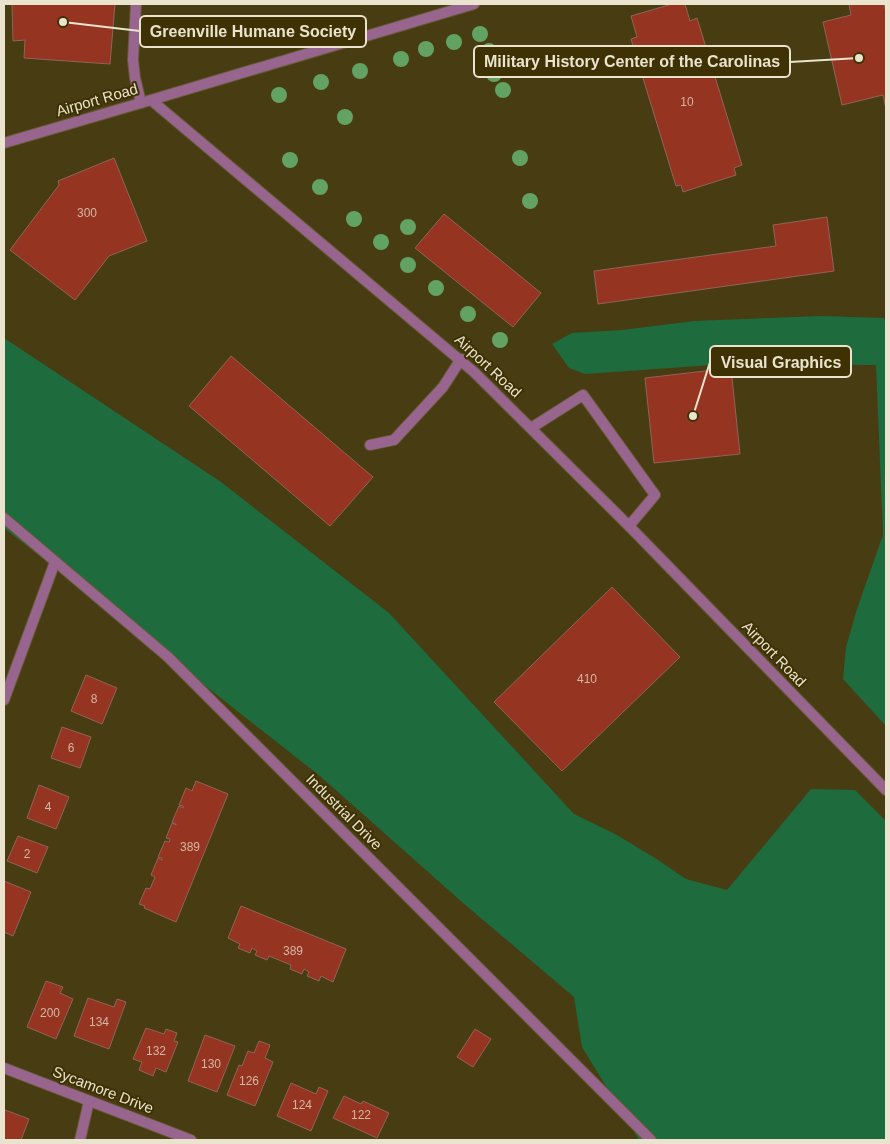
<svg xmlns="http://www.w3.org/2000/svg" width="890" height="1144" viewBox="0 0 890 1144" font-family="Arial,sans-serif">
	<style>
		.green { fill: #1e6b3e }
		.building { fill: #943421; stroke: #916459 }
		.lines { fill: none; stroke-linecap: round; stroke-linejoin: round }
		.service-casing { stroke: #655a34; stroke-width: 12 }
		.minor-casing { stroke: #655a34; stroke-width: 12 }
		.tertiary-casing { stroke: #655a34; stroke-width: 12 }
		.service { stroke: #98658f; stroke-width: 10 }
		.minor { stroke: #98658f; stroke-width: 10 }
		.tertiary { stroke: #98658f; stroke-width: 10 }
		.tree { fill: #62a363 }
		.labels { text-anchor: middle; stroke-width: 4; stroke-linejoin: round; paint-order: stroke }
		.number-label { font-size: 12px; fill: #d4b7a2 }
		.street-label { font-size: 15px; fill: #eae3cd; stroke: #3e3205 }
		.leader { fill: none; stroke: #eae3cd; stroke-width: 2 }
		.callout-dot { fill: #eae3cd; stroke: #3e3205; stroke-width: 2 }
		.callout { fill: #3e3205; stroke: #eae3cd; stroke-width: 2 }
		.callout-label { font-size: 16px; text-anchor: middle; font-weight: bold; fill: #eae3cd }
	</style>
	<rect width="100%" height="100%" fill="#483c12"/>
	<g class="green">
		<path d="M821,316L884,318L886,323V726L843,679L846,647L857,609L883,535L876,365L726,364L585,374L569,368L552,344L572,333L622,330L694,321Z"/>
		<path d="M4,338L221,482L389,613L574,814L615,834L655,858L686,879L727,890L811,789L855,790L886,821V1140H639L582,1047L574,997L463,903L320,776L4,528Z"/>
	</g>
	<g class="building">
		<path d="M12,4H115L110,64L24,58L25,40L13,41Z"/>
		<path d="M672,4H685L690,21L697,18L742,165L734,168L736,175L683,192L681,185L676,186L631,39L637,37L631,16Z"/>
		<path d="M849,4H884L886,12V109L883,95L842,105L823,22L851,15Z"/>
		<path d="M114,158L147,241L109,256L75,300L10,250L59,185L58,181Z"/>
		<path d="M444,214L541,293L513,327L415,248Z"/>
		<path d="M827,217L834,271L598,304L594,271L776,246L773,225Z"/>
		<path d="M231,356L373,477L330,526L189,406Z"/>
		<path d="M731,368L740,454L654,463L645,378Z"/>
		<path d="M612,587L680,657L562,771L494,702Z"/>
		<path d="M86,675L117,688L102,724L71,711Z"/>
		<path d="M62,727L91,737L80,768L51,758Z"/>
		<path d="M196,781L228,794L176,922L144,908L145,906L139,904L146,888L150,889L155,877L151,875L158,858L162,860V858L158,857L165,841L169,842L170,839L166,838L172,823L176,825V824L172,822L179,806L183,808V806L179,805L186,788L192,791Z"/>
		<path d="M39,785L69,797L56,829L27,818Z"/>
		<path d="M18,836L48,847L37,873L7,861Z"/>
		<path d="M4,881L31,892L13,936L4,932Z"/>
		<path d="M241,906L346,949L333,982L321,976L319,981L307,976L309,972L304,969L302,974L290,969L291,965L269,956L267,960L255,955L257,951L252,948L250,953L238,948L240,944L228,938Z"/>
		<path d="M46,981L63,987L60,993L73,999L56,1039L27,1027Z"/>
		<path d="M88,998L114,1007L117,999L126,1002L109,1049L74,1036Z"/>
		<path d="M146,1028L164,1034L166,1029L177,1033L174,1041L178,1042L166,1072L156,1068L153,1076L139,1070L142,1062L133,1059Z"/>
		<path d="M475,1029L491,1039L473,1067L457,1057Z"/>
		<path d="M205,1035L235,1046L217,1092L188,1081Z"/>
		<path d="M259,1041L270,1045L265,1058L273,1062L255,1106L227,1095L239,1065L242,1066L248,1051L254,1053Z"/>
		<path d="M291,1083L316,1094L319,1087L328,1091L311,1131L277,1116Z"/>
		<path d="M344,1096L361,1104L363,1101L389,1113L377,1138L333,1118Z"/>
		<path d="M5,1110L29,1119L21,1140H4V1113Z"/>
	</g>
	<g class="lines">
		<defs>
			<g id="service">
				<path d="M531,428L583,395L655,495L629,526"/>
				<path d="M370,445L394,440L443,387L461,359"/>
			</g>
			<g id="minor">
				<path d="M136,4L133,60L135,78L141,103"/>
				<path d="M151,100L474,4"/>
				<path d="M4,143L151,100L474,372L629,526L886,790"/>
				<path d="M4,700L55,562"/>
				<path d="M4,1068L191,1140"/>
				<path d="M80,1140L89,1101"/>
			</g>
			<path id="tertiary" d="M4,518L168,657L651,1140"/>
		</defs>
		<use href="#service" class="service-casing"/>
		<use href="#minor" class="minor-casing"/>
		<use href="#tertiary" class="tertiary-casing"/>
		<use href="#service" class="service"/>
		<use href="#minor" class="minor"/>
		<use href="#tertiary" class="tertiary"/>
	</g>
	<g class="tree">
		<circle cx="480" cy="34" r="8"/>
		<circle cx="454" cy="42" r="8"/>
		<circle cx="426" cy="49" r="8"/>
		<circle cx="489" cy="51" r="8"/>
		<circle cx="401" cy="59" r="8"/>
		<circle cx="360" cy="71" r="8"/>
		<circle cx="494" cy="74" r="8"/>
		<circle cx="321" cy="82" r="8"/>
		<circle cx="503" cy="90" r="8"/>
		<circle cx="279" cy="95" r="8"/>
		<circle cx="345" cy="117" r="8"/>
		<circle cx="520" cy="158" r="8"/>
		<circle cx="290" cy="160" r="8"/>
		<circle cx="320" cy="187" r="8"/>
		<circle cx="530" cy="201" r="8"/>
		<circle cx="354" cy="219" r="8"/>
		<circle cx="408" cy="227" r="8"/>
		<circle cx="381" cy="242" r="8"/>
		<circle cx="408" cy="265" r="8"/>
		<circle cx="436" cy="288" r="8"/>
		<circle cx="468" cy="314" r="8"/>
		<circle cx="500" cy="340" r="8"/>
	</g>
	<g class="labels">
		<g class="number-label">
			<text x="687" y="106">10</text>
			<text x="87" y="217">300</text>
			<text x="587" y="683">410</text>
			<text x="94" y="703">8</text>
			<text x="71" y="752">6</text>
			<text x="48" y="811">4</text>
			<text x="190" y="851">389</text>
			<text x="27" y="858">2</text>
			<text x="293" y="955">389</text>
			<text x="50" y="1017">200</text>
			<text x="99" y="1026">134</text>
			<text x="156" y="1055">132</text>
			<text x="211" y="1068">130</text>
			<text x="249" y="1085">126</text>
			<text x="302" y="1109">124</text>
			<text x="361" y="1119">122</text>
		</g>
		<g class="street-label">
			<text transform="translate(97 100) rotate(-16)" y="5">Airport Road</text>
			<text transform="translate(488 366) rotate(43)" y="5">Airport Road</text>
			<text transform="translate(774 654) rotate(46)" y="5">Airport Road</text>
			<text transform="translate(344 812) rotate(45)" y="5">Industrial Drive</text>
			<text transform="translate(103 1090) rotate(21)" y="5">Sycamore Drive</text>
		</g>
	</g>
	<path class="leader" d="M63 22L140 31M859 58L790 62M693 416L710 362"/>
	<g class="callout-dot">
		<circle cx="63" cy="22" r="5"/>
		<circle cx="859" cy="58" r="5"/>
		<circle cx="693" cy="416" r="5"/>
	</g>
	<g class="callout">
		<rect x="140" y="16" width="226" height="31" rx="5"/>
		<rect x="474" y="46" width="316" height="31" rx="5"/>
		<rect x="710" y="346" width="141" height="31" rx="5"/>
	</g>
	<g class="callout-label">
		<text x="253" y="37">Greenville Humane Society</text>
		<text x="632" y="67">Military History Center of the Carolinas</text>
		<text x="781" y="368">Visual Graphics</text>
	</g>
	<rect width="890" height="1144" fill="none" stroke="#eae3cd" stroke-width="10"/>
</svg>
